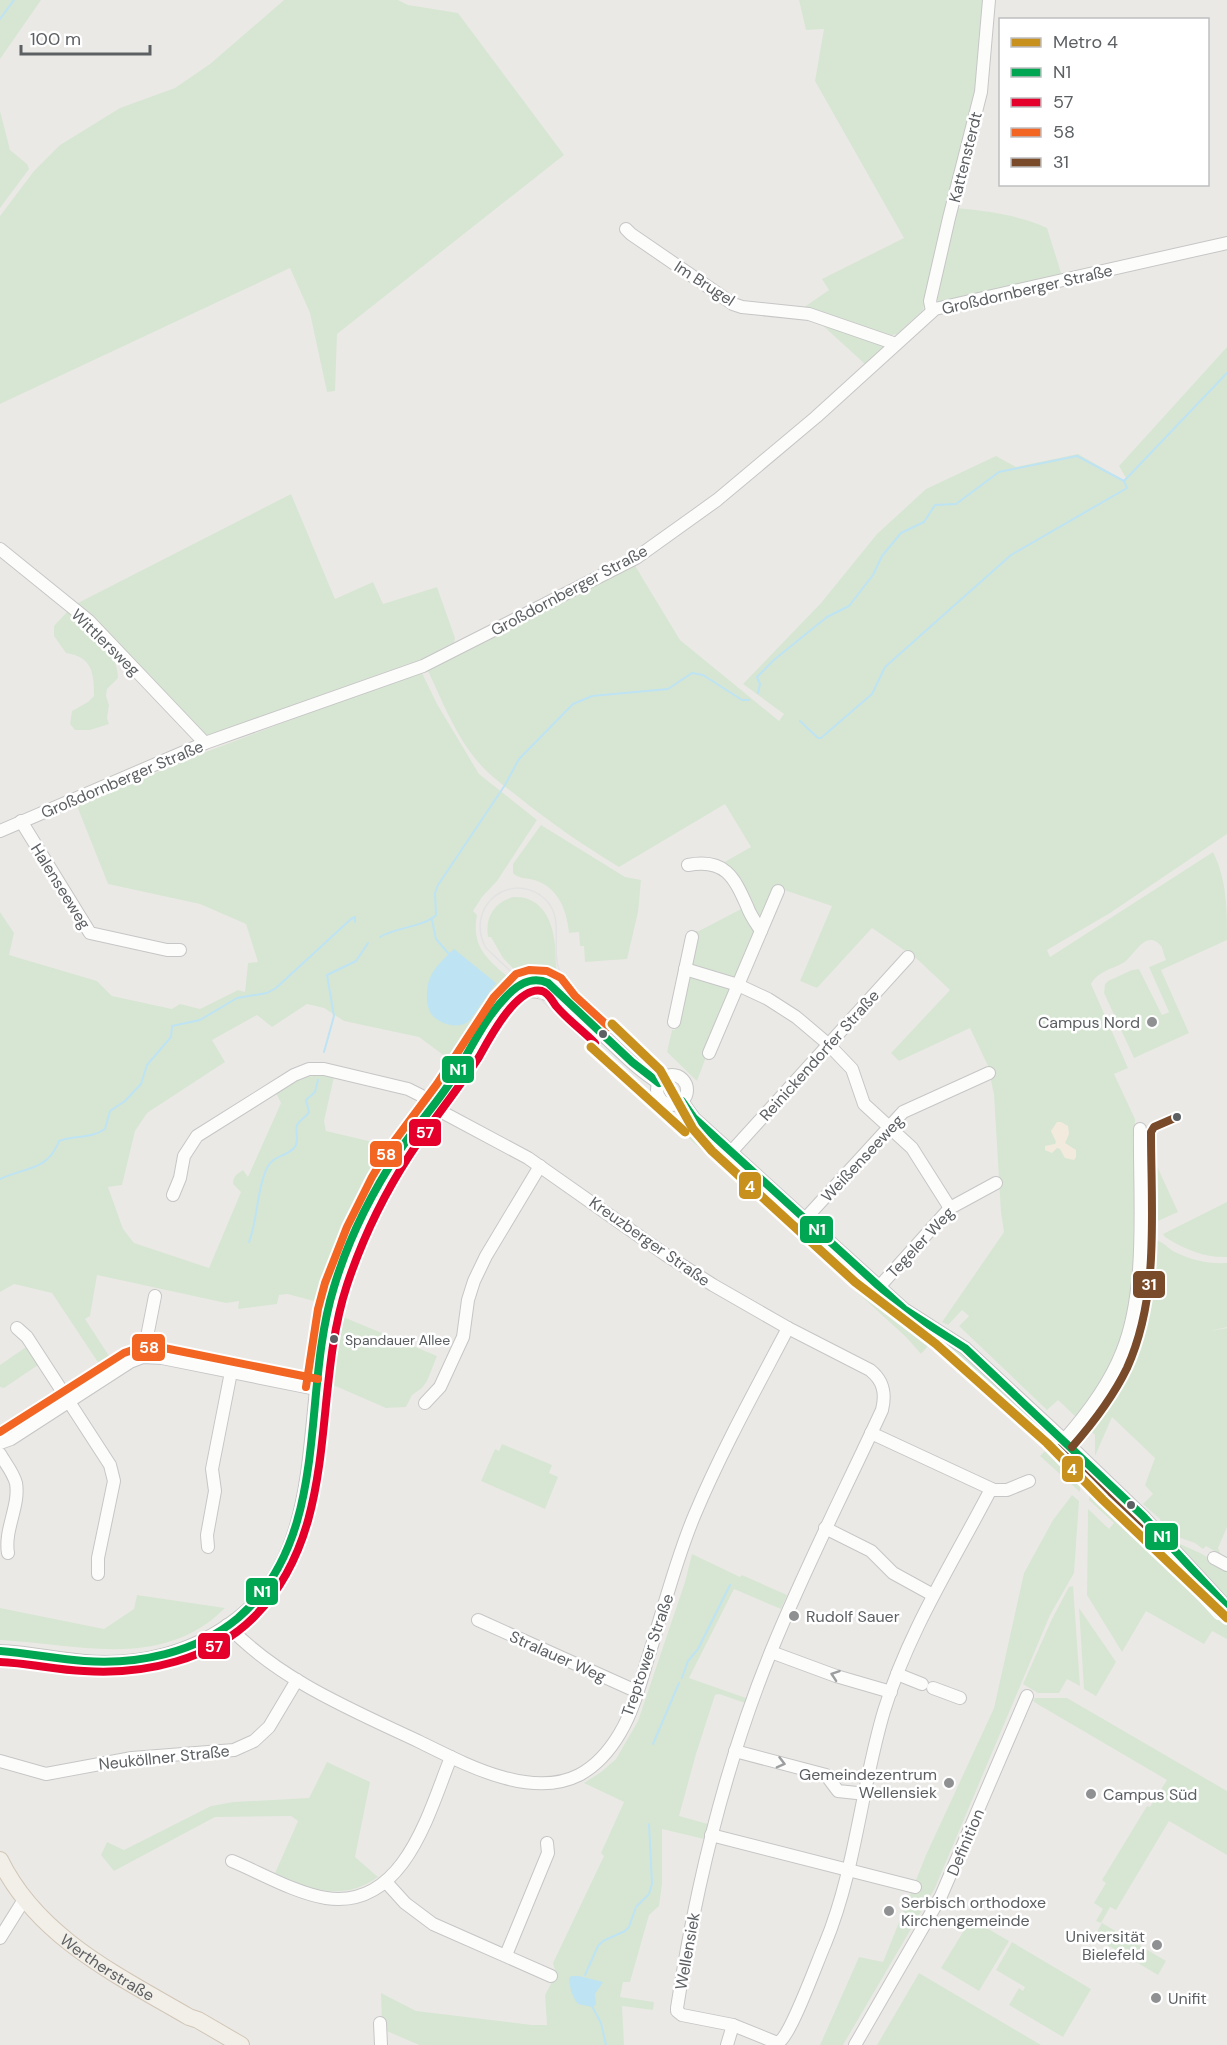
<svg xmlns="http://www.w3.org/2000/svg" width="1227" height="2045" viewBox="0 0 1227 2045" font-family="'DM Sans',sans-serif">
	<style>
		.green { fill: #d7e6d3 }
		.sand { fill: #f2eadd }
		.water { fill: #bee3f3 }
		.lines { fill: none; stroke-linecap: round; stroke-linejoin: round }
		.stream { stroke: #bee3f3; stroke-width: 2 }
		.minor-casing { stroke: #c6c6c6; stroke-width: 14 }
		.major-casing { stroke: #d1c6b6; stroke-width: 18 }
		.minor { stroke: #fcfcfb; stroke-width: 12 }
		.major { stroke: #f2eee8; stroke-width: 16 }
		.tram { stroke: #e2e2e2; stroke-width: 1.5 }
		.bus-1-casing { stroke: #fff; stroke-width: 12 }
		.bus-2-casing { stroke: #fff; stroke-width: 12 }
		.bus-3-casing { stroke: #fff; stroke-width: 12 }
		.bus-4-casing { stroke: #fff; stroke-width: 12 }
		.bus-1 { stroke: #00a651; stroke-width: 8 }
		.bus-2 { stroke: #e4002b; stroke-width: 8 }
		.bus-3 { stroke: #f26522; stroke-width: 8 }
		.bus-4 { stroke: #7a4b2a; stroke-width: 8 }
		.metro-1-casing { stroke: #fff; stroke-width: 14 }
		.metro-1 { stroke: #c8911e; stroke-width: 9 }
		.oneway { stroke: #9c9ea0 }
		.poi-dot { fill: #8e9091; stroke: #fff; stroke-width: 2 }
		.bus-dot { fill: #5c6063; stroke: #fff; stroke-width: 2 }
		.labels { text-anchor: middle; stroke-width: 5; stroke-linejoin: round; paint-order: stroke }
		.bus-label { font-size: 14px; fill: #5c6063; stroke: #fff; text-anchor: start }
		.street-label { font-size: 16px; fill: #5c6063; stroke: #fff }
		.poi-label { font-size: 16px; fill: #5c6063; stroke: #fff; text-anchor: start }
		.line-badge { stroke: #fff; stroke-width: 2 }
		.badge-label { font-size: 16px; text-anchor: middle; font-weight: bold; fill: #fff }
	</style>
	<rect width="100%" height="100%" fill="#ebe9e6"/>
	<g class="green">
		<path d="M0,0H41L0,59Z"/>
		<path d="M284,0H398L408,5L458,13L564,155L337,334L335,391L327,392L310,313L290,268L0,404V216L34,171L60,145L120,108L175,88L210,64Z"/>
		<path d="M799,0H984L977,88L942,222L923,310L897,334L887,336L800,310L829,290L822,279L904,238L815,81L824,29L806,30Z"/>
		<path d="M0,111L10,150L27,164L29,169L0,208Z"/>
		<path d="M956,208C986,211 1020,215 1047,228L1062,276L941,304L937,300Z"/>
		<path d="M820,323L887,346L865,364Z"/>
		<path d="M1227,347V834L1110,913L1047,950L1050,957L1213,852C1227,880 1227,909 1227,940L1161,970L1189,1033L1134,1058L1104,993L1105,984L1108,981L1132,970L1139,969L1162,1015L1169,1012L1149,967L1166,960C1164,956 1163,949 1161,946C1146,927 1133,958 1123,963C1112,969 1097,972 1091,984L1128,1068L1114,1074L1135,1119L1133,1282L1128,1314L1119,1346L1107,1374L1077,1418L1058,1400L1047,1410L959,1326L969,1316L962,1310L948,1325L942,1322L1004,1232L1001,1213L994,1095L988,1066L970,1028L899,1061L891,1053L950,990L917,959L872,928L817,988L800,981L832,906L775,887L736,977L733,978L693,966L690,963L695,933L745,907L721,864L751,847L725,804L619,867C583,845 549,822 516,795C503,785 489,775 478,762C455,735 442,700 427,669L634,564L680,640L779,721L784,714L743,684L821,603L877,534L926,489L996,456L1016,467L1078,454L1123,480L1126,478L1119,466Z"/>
		<path d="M291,494L335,599L373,582L383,604L437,587L455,638L453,647L431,658L408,664L203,738L74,605Z"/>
		<path d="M67,612C89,623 118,651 118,678L107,689L106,696L109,705L107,718L109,724L90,730H75L70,724L72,711L88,702L94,696C94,672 92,657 66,653L54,636V626Z"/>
		<path d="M421,671L437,704L479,774L537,820L497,881L482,897L473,911L477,915C471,948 488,959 510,979L505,982L450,1060L419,1037L344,1021L324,1008L307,1004L272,1027L257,1015L212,1040L225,1062L147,1113L135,1131L122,1185L108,1187L123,1229L134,1243L209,1268L241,1192L233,1184C233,1176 237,1174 243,1170L248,1177L281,1103L276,1093C297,1079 307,1073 334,1077L324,1121L326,1131L390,1146C356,1195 334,1244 318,1302L287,1294L279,1295L277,1304L238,1309L239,1301L226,1303L97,1275L90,1316L85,1319L111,1359L101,1367L52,1293L14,1284L0,1292V912L14,933L9,955L97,981L112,996L172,1009L180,1004L200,1009L238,990L245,992L248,963L258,962L246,924L200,904L108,884L77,806L203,753Z"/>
		<path d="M541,825L625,877L641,880L638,912L627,959L585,962L584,946H580L579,932L569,933C567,908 556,884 530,879C523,878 518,878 513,873V864Z"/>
		<path d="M513,897C541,895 553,920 555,945C556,955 555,964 558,974L537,971L518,974L503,958L491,937H488C485,918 493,903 513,897Z"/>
		<path d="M689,976L728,986L731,990L697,1081L667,1052L672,1030H675L686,979Z"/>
		<path d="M685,1118L703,1133L701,1135L874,1292L876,1291L905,1317L938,1335L921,1354L906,1337L681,1131Z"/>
		<path d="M1145,1140L1178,1212L1151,1224L1145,1222Z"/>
		<path d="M1227,1202V1257C1204,1258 1184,1249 1165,1237L1163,1234Z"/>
		<path d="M1156,1240C1163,1242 1167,1247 1173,1251C1190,1260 1208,1264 1227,1263V1327L1211,1331L1227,1328V1527L1218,1548L1221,1555L1206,1546L1203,1549L1195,1543L1172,1535L1163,1527L1160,1519L1143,1504L1153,1494L1145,1485L1155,1458L1112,1417L1095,1456V1435L1088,1428L1117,1386L1113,1383C1134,1338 1141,1310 1144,1260L1146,1254Z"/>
		<path d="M341,1316L437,1356L427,1381L422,1388L412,1395L406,1407L386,1408L333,1385L330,1379Z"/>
		<path d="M946,1340L963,1351L1038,1421L1033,1426L941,1345Z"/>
		<path d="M26,1347L38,1365L4,1388L0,1387V1365Z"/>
		<path d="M502,1444L552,1465L549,1473L558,1477L545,1509L481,1481L495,1449L499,1451Z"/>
		<path d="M1052,1444L1081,1473L1080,1492L1040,1456Z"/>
		<path d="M1091,1484L1124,1517L1131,1510L1177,1565L1227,1615V1639L1212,1631L1204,1644L1146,1611L1122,1652L1087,1595L1088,1509L1109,1529L1114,1523L1089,1500Z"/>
		<path d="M1072,1495L1079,1501L1074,1573L1050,1615L935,1888L843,2045H820L859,1957L883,1962L926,1855L994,1708L1024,1573L1053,1520Z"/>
		<path d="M1169,1539L1200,1553L1227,1568V1599Z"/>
		<path d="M692,1554L740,1577L742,1575L787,1595L781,1609L734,1589L689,1678L746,1698L745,1703L719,1694L715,1695L696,1754L679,1816L708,1824L704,1839L662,1829V1884L659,1906L649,1915L630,1982H623L620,1997L654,2002L653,2010L622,2006L624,2045H419L382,2029L381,1993L416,2011L532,2025H547L545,1995L556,1974L553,1963L604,1856L601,1853L624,1802L584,1783L601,1772L616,1759L638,1721L685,1582Z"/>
		<path d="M1073,1586L1080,1686L1067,1679L1059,1693H1038L1023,1684L1052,1619L1069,1587Z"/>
		<path d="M137,1595L225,1608C162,1671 78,1644 0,1640V1608L104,1629L134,1609Z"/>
		<path d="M1079,1608L1116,1662L1096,1696L1084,1689Z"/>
		<path d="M1035,1698H1067L1227,1791V1855L1169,1821L1116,1910L1110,1907L1101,1923L1096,1921L1103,1909L1094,1903L1106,1883L1102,1880L1147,1806L1150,1807L1167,1780L1039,1705L1033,1701Z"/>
		<path d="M327,1762L370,1782L355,1857L378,1877C343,1902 311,1890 275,1873L298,1821L291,1816L215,1817L114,1871L101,1855L107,1842L124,1850L211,1806L233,1802L309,1798Z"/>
		<path d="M971,1919L1009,1941L979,1991L941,1968Z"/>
		<path d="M1102,1923L1166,1961L1158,1975L1094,1937Z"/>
		<path d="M1012,1942L1091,1989L1063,2037L1009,2005L1019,1988L1023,1991L1025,1987L996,1970Z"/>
		<path d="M919,1973L1041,2045H877Z"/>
	</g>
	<path class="sand" d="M1057,1122H1061L1068,1126L1069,1134L1065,1143L1076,1150V1157L1074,1160L1065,1158L1060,1149L1057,1148L1052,1153L1045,1150V1146L1055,1144L1056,1142L1051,1131Z"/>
	<g class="water">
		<path d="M454,949L496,983L470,1020C460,1030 441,1025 432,1015C425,1006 426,987 430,978C434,967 446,957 454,949Z"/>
		<path d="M571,1976H579L603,1982L595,1994L596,2005L592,2007L578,2004C572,1996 570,1989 569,1979Z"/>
	</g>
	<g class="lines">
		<g class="stream">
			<path d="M0,19L14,0"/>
			<path d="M1124,481L1227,373"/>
			<path d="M758,693L760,684L757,677L775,659L827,617L849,606L873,575L882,556L901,533L924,522L935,505L956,504L999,472L1077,456L1124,481"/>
			<path d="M800,721L818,738H821L872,694L885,667L1011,555L1127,488L1124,481"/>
			<path d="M432,920L436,939L449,954"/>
			<path d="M380,937C396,927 424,927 436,915L435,893L438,885L505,785L519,759L573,704L592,696L668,689L692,673L703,675L742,700H749"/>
			<path d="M324,1052L334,1016L327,975L356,961L368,943"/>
			<path d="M0,1179C25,1167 48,1171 59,1141C74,1135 91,1139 105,1129L110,1111L125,1101L141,1084L147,1065L171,1037L172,1026L200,1020L237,998L267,993L276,988L351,919L355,917V922"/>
			<path d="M249,1242C258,1219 256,1193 266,1170C272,1155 286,1157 294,1148C300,1142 295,1132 297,1125C300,1119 306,1118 309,1112L306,1100L315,1092L318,1080"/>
			<path d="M682,1678L688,1661L698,1649L730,1585"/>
			<path d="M653,1744L679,1683"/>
			<path d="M585,1975L598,1946L603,1941L625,1931L629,1927L636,1907L649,1894L652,1884L649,1824"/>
			<path d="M592,2006L601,2023L606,2045"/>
		</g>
		<defs>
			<g id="minor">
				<path d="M626,229L631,234L733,304L742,307L809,314L896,344"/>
				<path d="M932,311L930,301L949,218L981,92L989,0"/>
				<path d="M0,549L89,621L205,743"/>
				<path d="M21,821L90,933L167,950H180"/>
				<path d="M0,831L205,743L423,666L636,558L717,500L816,417L935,309L1227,243"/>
				<path d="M688,865C725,858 734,877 747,906C750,915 756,923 761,931"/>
				<path d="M685,969L738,985L768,999L796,1017L828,1044L852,1069L864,1104L912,1148L950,1208"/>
				<path d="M510,996C531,987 545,992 565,1002"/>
				<path d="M674,1022L692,937"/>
				<path d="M709,1053L778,891"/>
				<circle cx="672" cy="1090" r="15"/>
				<path d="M682,1101L694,1118L904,1309L965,1348L1064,1440L1143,1516L1227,1607"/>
				<path d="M731,1152L908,957"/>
				<path d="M173,1195L180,1178L184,1156L197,1136L294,1075L309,1069H324L408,1089L420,1095L442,1112L528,1158L666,1255L713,1285L788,1328L870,1370C884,1381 886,1394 882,1410C845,1490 805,1568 772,1649C725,1764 696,1885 677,2008V2011L682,2015L733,2025L775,2042H779C791,2035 817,1962 825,1944C856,1869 861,1788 884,1711C908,1632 953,1562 991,1489"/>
				<path d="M805,1219L903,1112L989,1073"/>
				<path d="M879,1287L950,1208L996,1183"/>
				<path d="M17,1328L27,1337L110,1465L114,1481L98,1558V1574"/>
				<path d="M143,1357L155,1296"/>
				<path d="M425,1403L440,1387L463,1337L468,1300L474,1281L486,1256L540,1166"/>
				<path d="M871,1433L994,1490H1007L1029,1481"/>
				<path d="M1064,1440C1088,1413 1109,1385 1122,1352C1148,1288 1139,1197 1140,1129"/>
				<path d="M0,1443L11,1439L130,1362L143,1357L162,1358L316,1389"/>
				<path d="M0,1454C5,1463 13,1472 16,1483C20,1506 4,1529 8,1553"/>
				<path d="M825,1528L871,1551L893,1573L933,1595"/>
				<path d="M208,1547L207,1535L215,1491L212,1469L231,1372"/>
				<path d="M1214,1558L1227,1565"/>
				<path d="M478,1620L638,1692"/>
				<path d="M227,1625C279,1680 352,1710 420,1742C463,1763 530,1800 579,1775C596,1766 610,1750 620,1733C633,1711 640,1685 647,1661C663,1612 675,1561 695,1514C722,1450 756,1389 788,1328"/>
				<path d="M0,1651C29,1652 57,1659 85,1661C139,1666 193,1652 236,1619C304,1567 307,1477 315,1400C318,1362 323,1324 334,1287C349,1241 371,1195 398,1153C413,1131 431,1111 446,1089C456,1075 464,1060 473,1046C487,1024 513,971 544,981C556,985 561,996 569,1004C581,1016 594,1027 607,1039C623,1054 639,1071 659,1083"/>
				<path d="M771,1652L836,1676L891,1692"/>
				<path d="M897,1674L922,1684"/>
				<path d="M933,1688L960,1698"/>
				<path d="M735,1751L826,1775L838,1791L866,1794"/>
				<path d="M0,1761L46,1774L132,1758L234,1750L254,1741L269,1727L297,1680"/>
				<path d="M711,1835L915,1887"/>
				<path d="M232,1861C261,1873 295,1893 326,1898C404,1910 429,1812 451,1757"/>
				<path d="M386,1882L405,1903L433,1924L551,1976"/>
				<path d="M0,1938L25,1898"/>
				<path d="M506,1955L548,1853L547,1843"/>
				<path d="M380,2023L381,2045"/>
				<path d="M727,2045L733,2025"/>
				<path d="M855,2045L941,1896L1027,1696"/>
			</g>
			<g id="major">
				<path id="s1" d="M0,1860C38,1938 119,1976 189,2017L198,2020L241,2045"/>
			</g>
		</defs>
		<use href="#minor" class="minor-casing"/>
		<use href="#major" class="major-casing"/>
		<use href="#minor" class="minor"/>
		<use href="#major" class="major"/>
		<path class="tram" d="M591,1047L486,948C465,911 504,872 540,895C568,914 549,947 560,972C570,994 594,1009 612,1024"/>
		<defs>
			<g id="bus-1">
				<path d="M682,1101L694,1118L904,1309L965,1348L1143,1516L1227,1607"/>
				<path d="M0,1651C28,1653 56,1659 84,1661C137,1665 196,1653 238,1618C333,1535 300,1396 334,1287C348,1240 371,1194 398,1153C414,1128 435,1106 451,1081C470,1052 485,1015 512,991C522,982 535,977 548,983L632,1062L659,1083"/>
			</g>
			<path id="bus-2" d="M0,1662C28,1663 56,1670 84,1671C144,1675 212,1660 255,1616C342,1527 311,1394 347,1285C362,1240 383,1196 409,1156C431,1122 457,1091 479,1057C489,1039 517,985 542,991C549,993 552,1001 556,1006C568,1020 582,1030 595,1043"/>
			<g id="bus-3">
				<path d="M306,1387L318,1309L325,1283L347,1227L372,1177L390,1147L437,1084L494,997L516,974L529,970L547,971L561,978L575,996L609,1027"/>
				<path d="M0,1432L124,1353L141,1347L164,1348L318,1379"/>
			</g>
			<g id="bus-4">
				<path d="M1072,1447C1093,1423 1113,1397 1127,1368C1160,1295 1151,1210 1151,1132L1154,1127L1177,1117"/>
				<path d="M1057,1448L1140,1528L1219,1614"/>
			</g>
		</defs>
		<use href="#bus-1" class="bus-1-casing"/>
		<use href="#bus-2" class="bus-2-casing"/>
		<use href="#bus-3" class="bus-3-casing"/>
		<use href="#bus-4" class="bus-4-casing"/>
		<use href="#bus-1" class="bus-1"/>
		<use href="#bus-2" class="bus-2"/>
		<use href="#bus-3" class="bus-3"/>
		<use href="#bus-4" class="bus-4"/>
		<defs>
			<g id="metro-1">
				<path d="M612,1024L660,1070L693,1129L712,1151L855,1282L936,1344L1047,1443L1103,1500L1227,1618"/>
				<path d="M591,1047L685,1132"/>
			</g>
		</defs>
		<use href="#metro-1" class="metro-1-casing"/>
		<use href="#metro-1" class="metro-1"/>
	</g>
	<defs><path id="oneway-chevron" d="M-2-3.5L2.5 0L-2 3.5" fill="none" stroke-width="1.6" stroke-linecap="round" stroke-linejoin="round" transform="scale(1.5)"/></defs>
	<g class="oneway">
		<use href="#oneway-chevron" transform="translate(835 1675) rotate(-161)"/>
		<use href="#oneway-chevron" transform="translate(781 1763) rotate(15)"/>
	</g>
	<g class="poi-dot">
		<circle cx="1152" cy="1022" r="6"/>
		<circle cx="794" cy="1616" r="6"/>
		<circle cx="949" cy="1783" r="6"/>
		<circle cx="1091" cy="1794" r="6"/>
		<circle cx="889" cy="1911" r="6"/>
		<circle cx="1157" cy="1945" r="6"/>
		<circle cx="1156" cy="1998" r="6"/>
	</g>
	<g class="bus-dot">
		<circle cx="603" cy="1034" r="5"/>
		<circle cx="1177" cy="1117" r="5"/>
		<circle cx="334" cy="1339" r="5"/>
		<circle cx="1131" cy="1505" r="5"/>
	</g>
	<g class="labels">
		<g class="bus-label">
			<text x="345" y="1345">Spandauer Allee</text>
		</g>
		<g class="street-label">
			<text transform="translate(965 157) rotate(-76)" y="6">Kattensterdt</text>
			<text transform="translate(705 283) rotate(33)" y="6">Im Brugel</text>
			<text transform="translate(1027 289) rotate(-13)" y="6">Großdornberger Straße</text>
			<text transform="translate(569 590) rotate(-28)" y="6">Großdornberger Straße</text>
			<text transform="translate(106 642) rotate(44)" y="6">Wittlersweg</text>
			<text transform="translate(122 779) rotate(-23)" y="6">Großdornberger Straße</text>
			<text transform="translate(61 886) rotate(58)" y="6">Halenseeweg</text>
			<text transform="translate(819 1055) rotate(-48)" y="6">Reinickendorfer Straße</text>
			<text transform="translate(862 1158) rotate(-47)" y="6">Weißenseeweg</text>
			<text transform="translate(650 1241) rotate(35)" y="6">Kreuzberger Straße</text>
			<text transform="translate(920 1242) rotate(-47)" y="6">Tegeler Weg</text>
			<text transform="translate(647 1655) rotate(-71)" y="6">Treptower Straße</text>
			<text transform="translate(558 1656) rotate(24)" y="6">Stralauer Weg</text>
			<text transform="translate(164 1757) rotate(-6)" y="6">Neuköllner Straße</text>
			<text transform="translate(965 1842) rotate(-67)" y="6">Definition</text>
			<text transform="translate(687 1951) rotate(-80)" y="6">Wellensiek</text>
			<text dy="6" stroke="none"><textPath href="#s1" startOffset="154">Wertherstraße</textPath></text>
		</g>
		<g class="poi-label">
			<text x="1140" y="1028" text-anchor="end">Campus Nord</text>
			<text x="806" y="1622">Rudolf Sauer</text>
			<text x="937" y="1780" text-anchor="end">Gemeindezentrum<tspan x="937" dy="18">Wellensiek</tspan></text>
			<text x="1103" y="1800">Campus Süd</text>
			<text x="901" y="1908">Serbisch orthodoxe<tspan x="901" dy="18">Kirchengemeinde</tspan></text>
			<text x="1145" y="1942" text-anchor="end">Universität<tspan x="1145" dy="18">Bielefeld</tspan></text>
			<text x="1168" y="2004">Unifit</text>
		</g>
	</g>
	<g class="line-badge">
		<rect x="441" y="1055" width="34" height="29" rx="6" fill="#00a651"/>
		<rect x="408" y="1118" width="34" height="29" rx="6" fill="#e4002b"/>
		<rect x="369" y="1140" width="34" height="28" rx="6" fill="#f26522"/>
		<rect x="738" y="1171" width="24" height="29" rx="6" fill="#c8911e"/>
		<rect x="799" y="1215" width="35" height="29" rx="6" fill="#00a651"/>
		<rect x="1132" y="1270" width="34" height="29" rx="6" fill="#7a4b2a"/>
		<rect x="131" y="1333" width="35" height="29" rx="6" fill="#f26522"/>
		<rect x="1061" y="1455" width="23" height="28" rx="6" fill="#c8911e"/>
		<rect x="1144" y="1522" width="35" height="29" rx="6" fill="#00a651"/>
		<rect x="245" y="1577" width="34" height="29" rx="6" fill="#00a651"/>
		<rect x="197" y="1632" width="34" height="28" rx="6" fill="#e4002b"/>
	</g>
	<g class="badge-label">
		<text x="458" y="1075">N1</text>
		<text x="425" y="1138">57</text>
		<text x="386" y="1160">58</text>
		<text x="750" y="1192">4</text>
		<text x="817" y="1235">N1</text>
		<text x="1149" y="1290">31</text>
		<text x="149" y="1353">58</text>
		<text x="1072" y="1475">4</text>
		<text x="1162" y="1542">N1</text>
		<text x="262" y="1597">N1</text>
		<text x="214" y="1652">57</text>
	</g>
	<rect x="999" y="18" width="210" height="168" fill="#ffffff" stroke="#bebfc1" stroke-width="1.5"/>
	<rect x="1011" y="38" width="30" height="9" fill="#c8911e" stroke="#bebfc1" stroke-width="1.5"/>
	<text x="1053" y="48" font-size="18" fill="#5c6063">Metro 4</text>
	<rect x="1011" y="68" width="30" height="9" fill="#00a651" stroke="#bebfc1" stroke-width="1.5"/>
	<text x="1053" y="78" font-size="18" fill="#5c6063">N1</text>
	<rect x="1011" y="98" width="30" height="9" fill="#e4002b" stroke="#bebfc1" stroke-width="1.5"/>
	<text x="1053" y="108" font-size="18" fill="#5c6063">57</text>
	<rect x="1011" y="128" width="30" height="9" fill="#f26522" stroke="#bebfc1" stroke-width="1.5"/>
	<text x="1053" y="138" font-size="18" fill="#5c6063">58</text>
	<rect x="1011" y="158" width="30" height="9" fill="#7a4b2a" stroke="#bebfc1" stroke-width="1.5"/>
	<text x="1053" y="168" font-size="18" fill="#5c6063">31</text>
	<path d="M21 45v9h129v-9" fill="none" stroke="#5c6063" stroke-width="3"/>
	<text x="30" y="45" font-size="18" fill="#5c6063" stroke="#ffffff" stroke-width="4.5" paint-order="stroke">100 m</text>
</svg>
